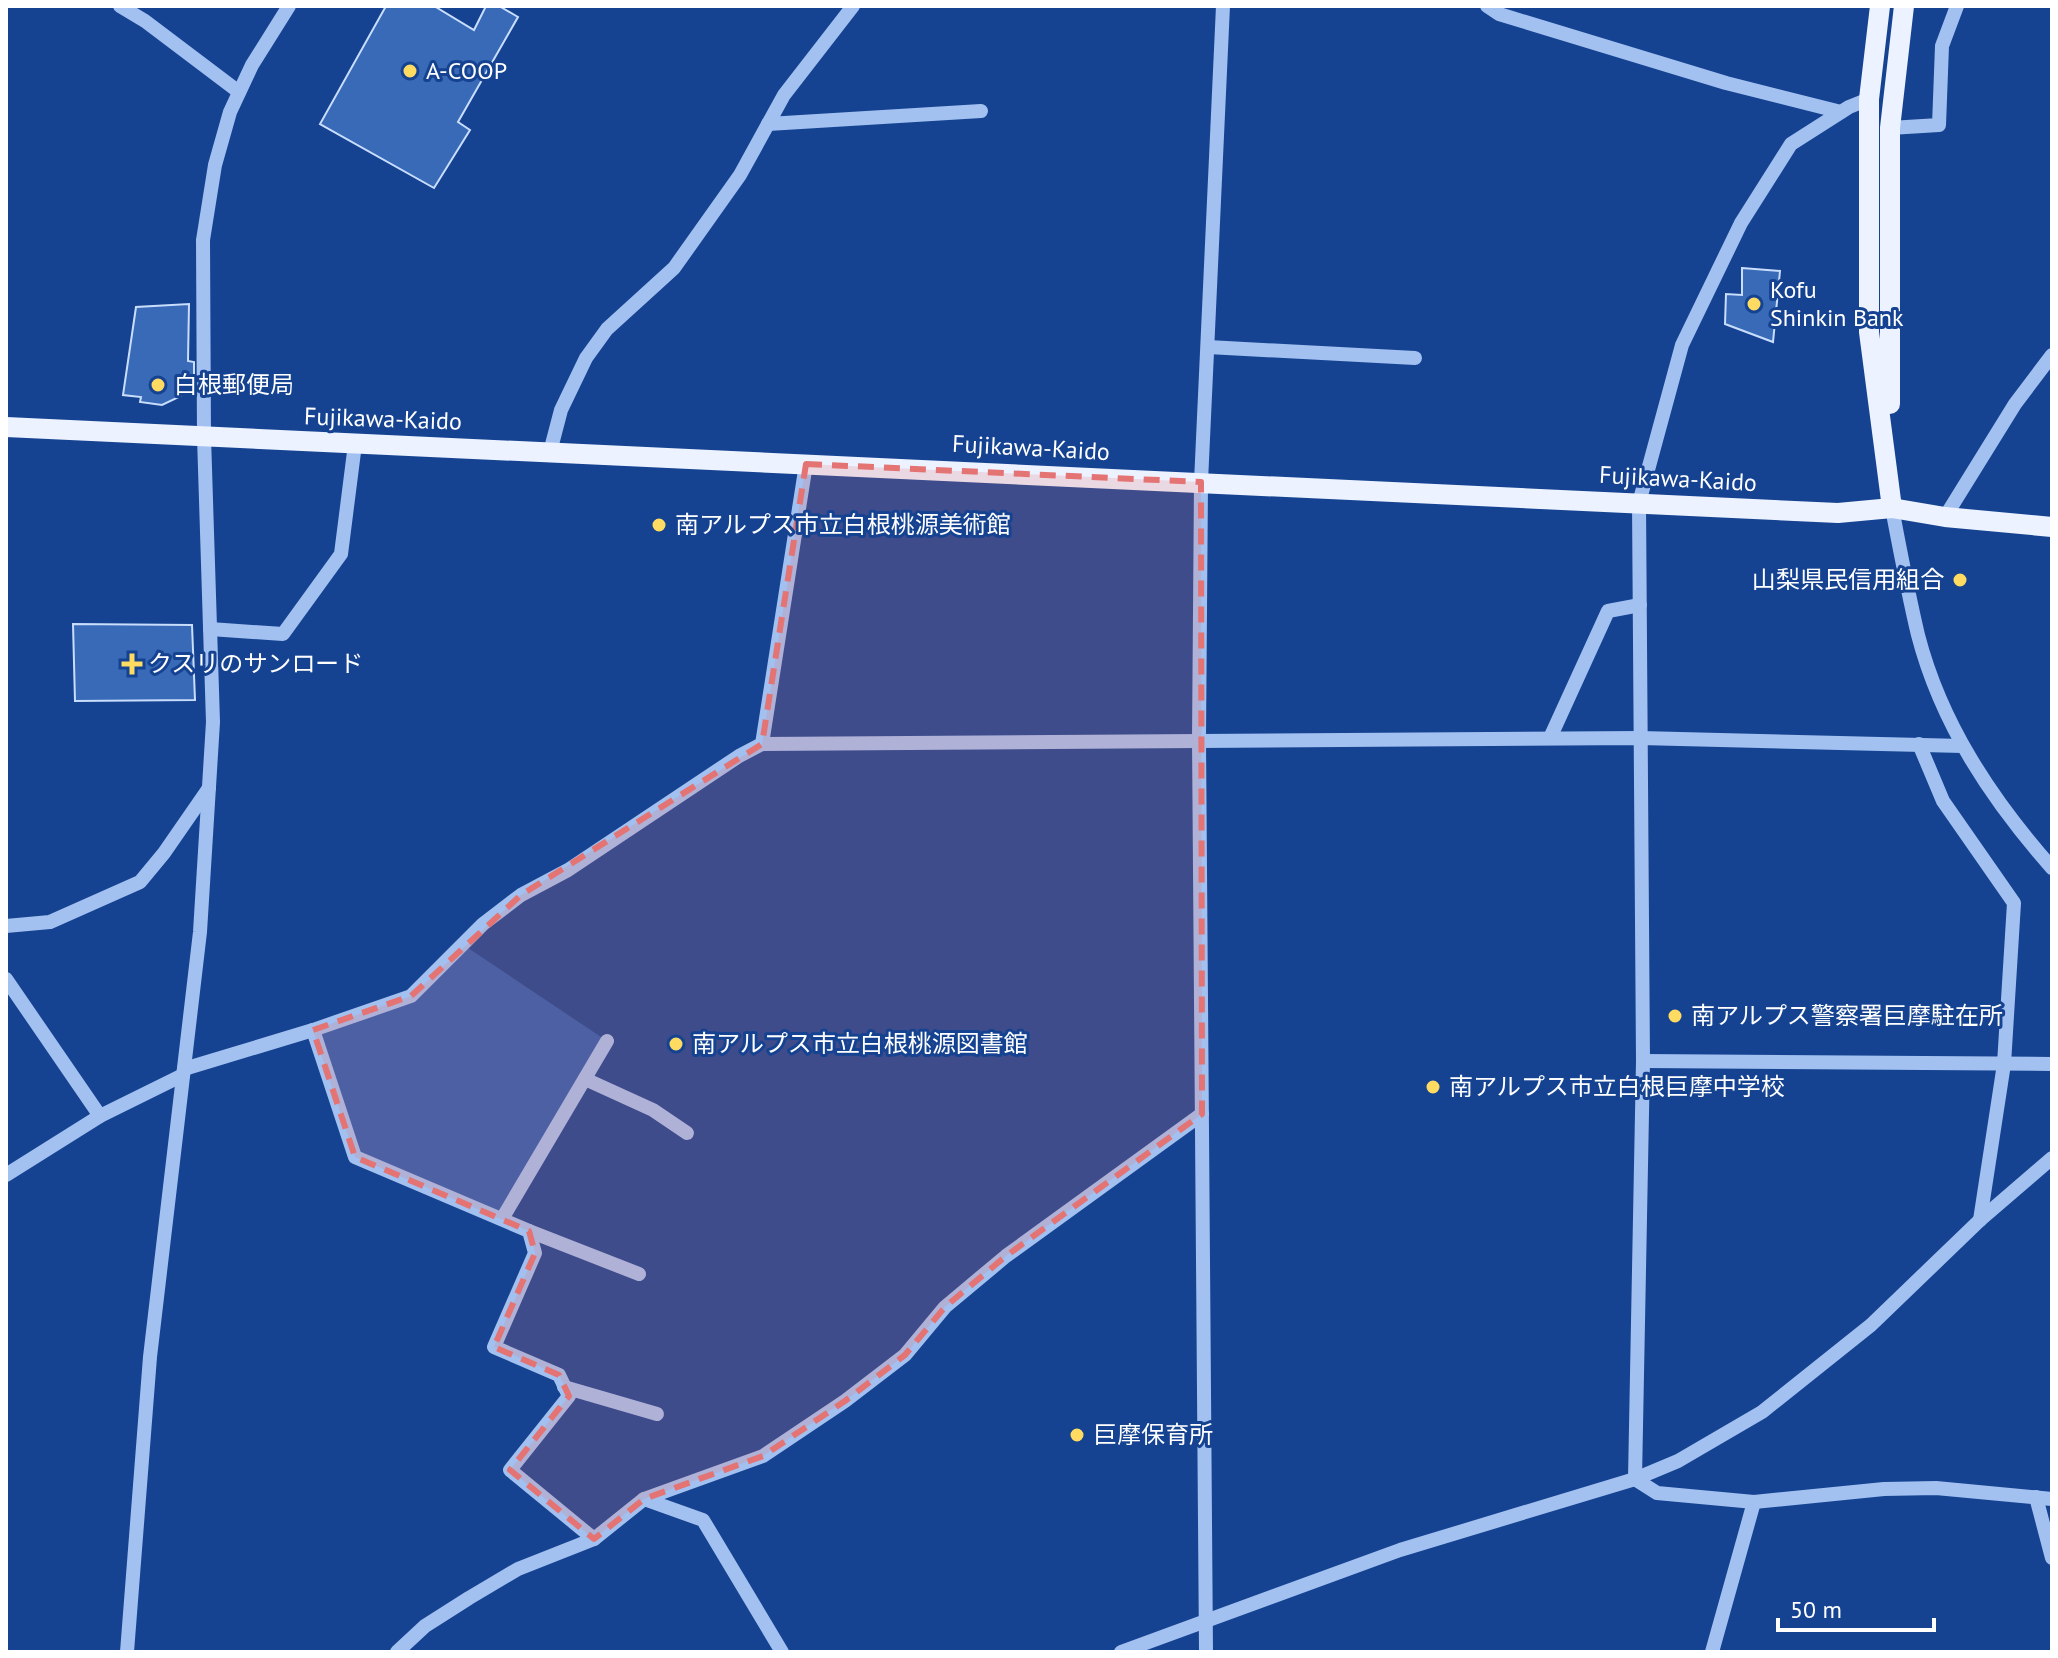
<svg xmlns="http://www.w3.org/2000/svg" width="2058" height="1658" viewBox="0 0 2058 1658" font-family="'PT Sans','Noto Sans JP',sans-serif">
	<style>
		.green { fill: #275cb0 }
		.building { fill: #396ab8; stroke: #c9ddfc; stroke-width: 2 }
		.lines { fill: none; stroke-linecap: round; stroke-linejoin: round }
		.minor { stroke: #a2c1f1; stroke-width: 14 }
		.major { stroke: #ecf2ff; stroke-width: 20 }
		.marked { fill: #e47373; fill-opacity: 0.2; stroke: #e47373; stroke-width: 6; stroke-dasharray: 16 10; stroke-linejoin: round }
		.poi-dot { fill: #ffdb62; stroke: #154391; stroke-width: 3 }
		.labels { text-anchor: middle; stroke-width: 6; stroke-linejoin: round; paint-order: stroke }
		.poi-label { font-size: 24px; fill: #fff; stroke: #154391; text-anchor: start }
		.street-label { font-size: 24px; fill: #fff; stroke: #154391 }
	</style>
	<rect width="100%" height="100%" fill="#154391"/>
	<path class="green" d="M462,944L607,1041L502,1219L355,1157L313,1030L411,996Z"/>
	<g class="building">
		<path d="M386,6H434L474,30L486,6H499L518,17L458,122L470,130L434,188L320,124Z"/>
		<path d="M1742,268L1780,271L1773,342L1725,324L1726,294L1742,295Z"/>
		<path d="M189,304L188,361L194,362V374L185,391L181,396L162,405L140,402L141,397L123,395L136,307Z"/>
		<path d="M73,624L192,625L195,700L75,701Z"/>
	</g>
	<g class="lines">
		<g class="minor">
			<path d="M120,6L145,21L239,92"/>
			<path d="M1487,6L1499,14L1726,83L1841,112"/>
			<path d="M768,124L981,111"/>
			<path d="M1890,128L1939,125L1942,46L1957,6"/>
			<path d="M1208,347L1415,358"/>
			<path d="M550,452L561,410L586,358L607,329L674,268L740,175L784,95L853,6"/>
			<path d="M1892,508C1900,550 1908,593 1918,635C1941,724 1992,800 2052,868"/>
			<path d="M1945,517L2015,404L2052,355"/>
			<path d="M210,629L283,634L341,554L355,444"/>
			<path d="M1550,738L1608,611L1640,605"/>
			<path d="M762,744L806,464"/>
			<path d="M1919,744L1943,801L2014,903L2004,1064L1980,1220"/>
			<path d="M6,926L50,922L140,882L164,853L209,788"/>
			<path d="M6,979L100,1116"/>
			<path d="M313,1030L355,1157L529,1231L535,1253L494,1347L559,1375L569,1396L510,1470L594,1539"/>
			<path d="M1643,1061L2052,1064"/>
			<path d="M184,1069L313,1030L411,996L483,924L521,895L568,870L739,756L762,744L1640,738L1963,746"/>
			<path d="M585,1079L653,1110L687,1133"/>
			<path d="M6,1175L100,1116L183,1075"/>
			<path d="M502,1219L607,1041"/>
			<path d="M529,1231L639,1274"/>
			<path d="M564,1387L657,1414"/>
			<path d="M1635,1479L1643,1061L1639,503L1682,345L1741,223L1791,144L1849,107L1869,99"/>
			<path d="M1635,1479L1657,1493L1754,1502L1884,1489L1936,1488L2052,1499"/>
			<path d="M2036,1497L2052,1558"/>
			<path d="M644,1499L703,1520L782,1652"/>
			<path d="M127,1652L150,1357L200,932L213,722L204,437L203,240L215,165L230,112L252,65L289,6"/>
			<path d="M397,1652L425,1626L469,1598L518,1569L594,1539L644,1499L763,1456L845,1401L905,1355L945,1307L1006,1256L1202,1114"/>
			<path d="M1121,1652L1400,1550L1635,1479L1678,1461L1762,1412L1871,1325L1980,1220L2052,1158"/>
			<path d="M1206,1652L1199,739L1201,482L1223,6"/>
			<path d="M1712,1652L1754,1502"/>
		</g>
		<g class="major">
			<path d="M1880,6L1869,99V332L1892,508"/>
			<path d="M1890,404V128L1904,6"/>
			<path d="M6,427L1838,513L1892,508L1945,517L2052,527"/>
		</g>
	</g>
	<path class="marked" d="M806,464L1201,482L1202,1114L1006,1256L945,1307L905,1355L845,1401L763,1456L644,1499L594,1539L510,1470L569,1396L559,1375L494,1347L535,1253L529,1231L355,1157L313,1030L411,996L521,895L762,744Z"/>
	<g class="poi-dot">
		<circle cx="410" cy="71" r="8"/>
		<circle cx="1754" cy="304" r="8"/>
		<circle cx="158" cy="385" r="8"/>
		<circle cx="659" cy="525" r="8"/>
		<circle cx="1960" cy="580" r="8"/>
		<path d="M128 652h8v8h8v8h-8v8h-8v-8h-8v-8h8z"/>
		<circle cx="1675" cy="1016" r="8"/>
		<circle cx="676" cy="1044" r="8"/>
		<circle cx="1433" cy="1087" r="8"/>
		<circle cx="1077" cy="1435" r="8"/>
	</g>
	<g class="labels">
		<g class="poi-label">
			<text x="426" y="79">A-COOP</text>
			<text x="1770" y="298">Kofu<tspan x="1770" dy="28">Shinkin Bank</tspan></text>
			<text x="174" y="393">白根郵便局</text>
			<text x="675" y="533">南アルプス市立白根桃源美術館</text>
			<text x="1944" y="588" text-anchor="end">山梨県民信用組合</text>
			<text x="148" y="672">クスリのサンロード</text>
			<text x="1691" y="1024">南アルプス警察署巨摩駐在所</text>
			<text x="692" y="1052">南アルプス市立白根桃源図書館</text>
			<text x="1449" y="1095">南アルプス市立白根巨摩中学校</text>
			<text x="1093" y="1443">巨摩保育所</text>
		</g>
		<g class="street-label">
			<text transform="translate(383 419) rotate(2)" y="8">Fujikawa-Kaido</text>
			<text transform="translate(1031 448) rotate(3)" y="8">Fujikawa-Kaido</text>
			<text transform="translate(1678 479) rotate(3)" y="8">Fujikawa-Kaido</text>
		</g>
	</g>
	<rect width="2058" height="1658" fill="none" stroke="#ffffff" stroke-width="16"/>
	<path d="M1778 1618v12h156v-12" fill="none" stroke="#ffffff" stroke-width="4"/>
	<text x="1790" y="1618" font-size="24" fill="#ffffff" stroke="#154391" stroke-width="6" paint-order="stroke">50 m</text>
</svg>
